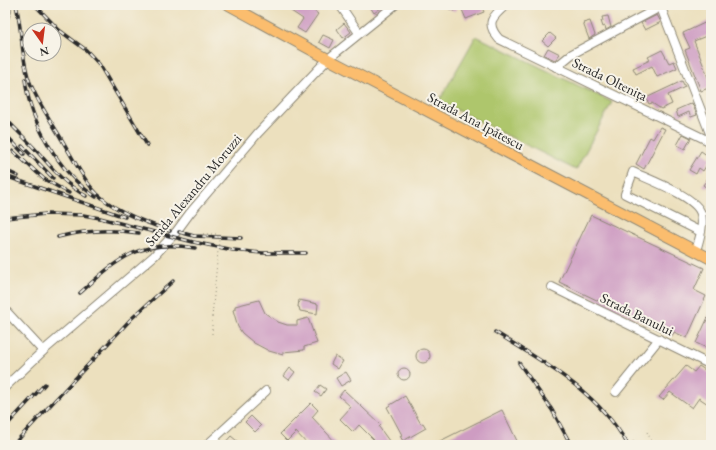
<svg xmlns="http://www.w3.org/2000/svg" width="716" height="450" viewBox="0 0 716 450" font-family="'EB Garamond',serif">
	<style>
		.green { fill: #aec66c; stroke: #6c784c }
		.building { fill: #ce9cc2 }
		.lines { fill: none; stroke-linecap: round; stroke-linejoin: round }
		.minor-casing { stroke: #8c8674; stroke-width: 10 }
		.major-casing { stroke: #8c8674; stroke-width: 12 }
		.path { stroke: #8c8674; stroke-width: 1; stroke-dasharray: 1 3; stroke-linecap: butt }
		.minor { stroke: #fff; stroke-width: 8 }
		.major { stroke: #fbbd6e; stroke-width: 10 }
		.rail-casing { stroke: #2b2b2b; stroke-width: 3.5 }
		.rail { stroke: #f7f3e8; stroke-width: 2; stroke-dasharray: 6; stroke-linecap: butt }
		.path-bridge { stroke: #8c8674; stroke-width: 1; stroke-dasharray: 1 3; stroke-linecap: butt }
		.labels { text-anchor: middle; stroke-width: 4; stroke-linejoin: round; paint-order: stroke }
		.street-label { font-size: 14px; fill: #2b2b2b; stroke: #f7f3e8 }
	</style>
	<rect width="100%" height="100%" fill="#f7f3e8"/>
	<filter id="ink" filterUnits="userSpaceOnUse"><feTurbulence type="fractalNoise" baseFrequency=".025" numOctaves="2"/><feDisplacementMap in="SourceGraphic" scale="8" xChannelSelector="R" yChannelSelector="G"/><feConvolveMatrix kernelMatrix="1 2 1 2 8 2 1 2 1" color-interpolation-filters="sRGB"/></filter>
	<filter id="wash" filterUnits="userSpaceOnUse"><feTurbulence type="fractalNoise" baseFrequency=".012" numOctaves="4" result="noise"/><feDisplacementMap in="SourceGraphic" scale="16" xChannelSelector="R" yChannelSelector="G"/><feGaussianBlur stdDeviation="0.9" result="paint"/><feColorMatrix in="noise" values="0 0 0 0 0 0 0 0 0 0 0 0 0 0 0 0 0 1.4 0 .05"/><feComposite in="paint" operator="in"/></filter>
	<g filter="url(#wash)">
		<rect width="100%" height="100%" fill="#ece0be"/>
		<path class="green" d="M476,36L612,102L576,170L439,101Z"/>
		<g id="blocks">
			<g class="building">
				<path d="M295,5H311L310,8L318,14L305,33L297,28L303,19L291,11Z"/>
				<path d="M369,5H385L374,13Z"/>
				<path d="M439,5H457L455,11Z"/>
				<path d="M460,5H481L484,12L466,19Z"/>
				<path d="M657,15L661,22L645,30L641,23Z"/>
				<path d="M608,16L611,27L606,30L605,26L603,27L601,21H603L602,17Z"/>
				<path d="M711,20V34L694,41L711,85V87L701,91L685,50L690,48L683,33Z"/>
				<path d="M590,21L595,35L589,39L583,23Z"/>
				<path d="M344,23L351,32L343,38L337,29Z"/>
				<path d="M550,33L556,38L548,46L542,41Z"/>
				<path d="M323,35L334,40L330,48L319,42Z"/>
				<path d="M548,48L560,54L555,60L544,55Z"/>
				<path d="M662,50L669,63L674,61L677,68L657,77L652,66L636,74L633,68L650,60L648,57Z"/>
				<path d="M682,81L685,87L668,95L672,104L661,109L652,103L649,104L646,98Z"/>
				<path d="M692,103L697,115L691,117L689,112L678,117L676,110Z"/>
				<path d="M660,127L665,129L644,169L636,164L650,137L653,139Z"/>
				<path d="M683,134L691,138L685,149L677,145Z"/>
				<path d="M701,151L711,158L703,171L699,168L696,174L689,170Z"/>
				<path d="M711,174V183L707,188L703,185Z"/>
				<path d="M591,215L704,268L694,290L706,296L687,338L674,332L672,336L559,282Z"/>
				<path d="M259,300L265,313L278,322L287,325H297V321L308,318L317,343L304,347V350L283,352V355L269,351L254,343L242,333L238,327L233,310L235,309V306Z"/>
				<path d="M299,300L318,304L317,314L300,311L299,307H298Z"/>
				<path d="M711,311V350L696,343Z"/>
				<circle cx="423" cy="356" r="7"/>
				<path d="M335,356L343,361L338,369L331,364Z"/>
				<path d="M686,366L694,372L699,366L711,374V406L699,398L692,408L670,392L663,400L659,397Z"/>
				<path d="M290,368L295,372L289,380L284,376Z"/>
				<circle cx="404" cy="374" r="6"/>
				<path d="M346,372L351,380L341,386L336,378Z"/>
				<path d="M320,385L326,389L321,396L315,392Z"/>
				<path d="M344,390L381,425L379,427L392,445H367L374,440L359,425L353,432L340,419L351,407L339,396Z"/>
				<path d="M405,396L421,424L423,423L426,428L403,441L400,436L402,435L387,407Z"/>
				<path d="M311,403L318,410L312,417L338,445H308L296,432L287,441L280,434Z"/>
				<path d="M502,410L519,445H432Z"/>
				<path d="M251,416L261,426L255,432L245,422Z"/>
				<path d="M231,436L237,441L234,445H223Z"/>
			</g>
		</g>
	</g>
	<g filter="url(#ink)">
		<use href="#blocks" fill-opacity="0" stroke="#8c8674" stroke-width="1"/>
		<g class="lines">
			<defs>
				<g id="minor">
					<path d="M340,5L359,33"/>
					<path d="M506,5C492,17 485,23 499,39L711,142"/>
					<path d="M660,5L711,136"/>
					<path d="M5,16L7,10L6,5"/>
					<path d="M556,67L572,54L664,5"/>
					<path d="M696,251C699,240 704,226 701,214C697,197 650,180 633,172L625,194L701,232"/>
					<path d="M552,287L711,365"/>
					<path d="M5,310L43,351"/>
					<path d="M5,387L43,351L154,256L176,232L190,213L258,133L328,59L395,5"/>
					<path d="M616,392L659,339"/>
					<path d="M207,445L266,391"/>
				</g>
				<path id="major" d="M229,5L328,59L711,259"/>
			</defs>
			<use href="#minor" class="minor-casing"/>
			<use href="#major" class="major-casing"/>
			<g class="path">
				<path d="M203,234H217"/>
				<path d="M212,334V317"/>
				<path d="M647,432L654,445"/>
				<path d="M633,441L635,445"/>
			</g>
			<use href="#minor" class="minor"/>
			<use href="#major" class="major"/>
			<defs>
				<g id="rail">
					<path d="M16,5C22,29 21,53 28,77C34,96 46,113 56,130C68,149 78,170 91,187C108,209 144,222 170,231"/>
					<path d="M35,5L59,30L86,50L99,64L147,145"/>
					<path d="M25,79C30,122 59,173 96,197"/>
					<path d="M5,118C15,129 26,139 36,150C53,169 62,182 86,196"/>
					<path d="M5,134L24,154"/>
					<path d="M22,146L53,178"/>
					<path d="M13,151L44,179L69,193"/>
					<path d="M5,170L18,176"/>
					<path d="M5,176L125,217"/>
					<path d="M5,218L46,214L83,215L100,218L193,242L233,250L262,253H306"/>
					<path d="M179,232L194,236L241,238"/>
					<path d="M58,237C85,230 111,229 139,233"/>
					<path d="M80,293C118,259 140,238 195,248"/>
					<path d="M495,332C545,363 598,392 628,445"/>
					<path d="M519,363L552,410L571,445"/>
					<path d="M5,427L45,384"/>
					<path d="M13,445L131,319L173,281"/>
				</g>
			</defs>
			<use href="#rail" class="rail-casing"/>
			<use href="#rail" class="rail"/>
			<path class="path-bridge" d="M212,317L219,240L217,234"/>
		</g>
	</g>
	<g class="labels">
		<g class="street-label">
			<text transform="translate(610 79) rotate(26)" y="5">Strada Oltenița</text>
			<text transform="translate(476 121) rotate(28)" y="5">Strada Ana Ipătescu</text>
			<text transform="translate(193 190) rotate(-50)" y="5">Strada Alexandru Moruzzi</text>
			<text transform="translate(637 314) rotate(26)" y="5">Strada Banului</text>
		</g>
	</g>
	<rect width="716" height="450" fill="none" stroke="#f7f3e8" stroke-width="20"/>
	<g transform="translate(42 42) rotate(166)"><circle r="19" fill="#f7f3e8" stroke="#a5a39c"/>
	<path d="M0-3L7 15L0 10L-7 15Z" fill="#c8321e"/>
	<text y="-6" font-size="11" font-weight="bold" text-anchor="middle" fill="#2b2b2b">N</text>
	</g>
</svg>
